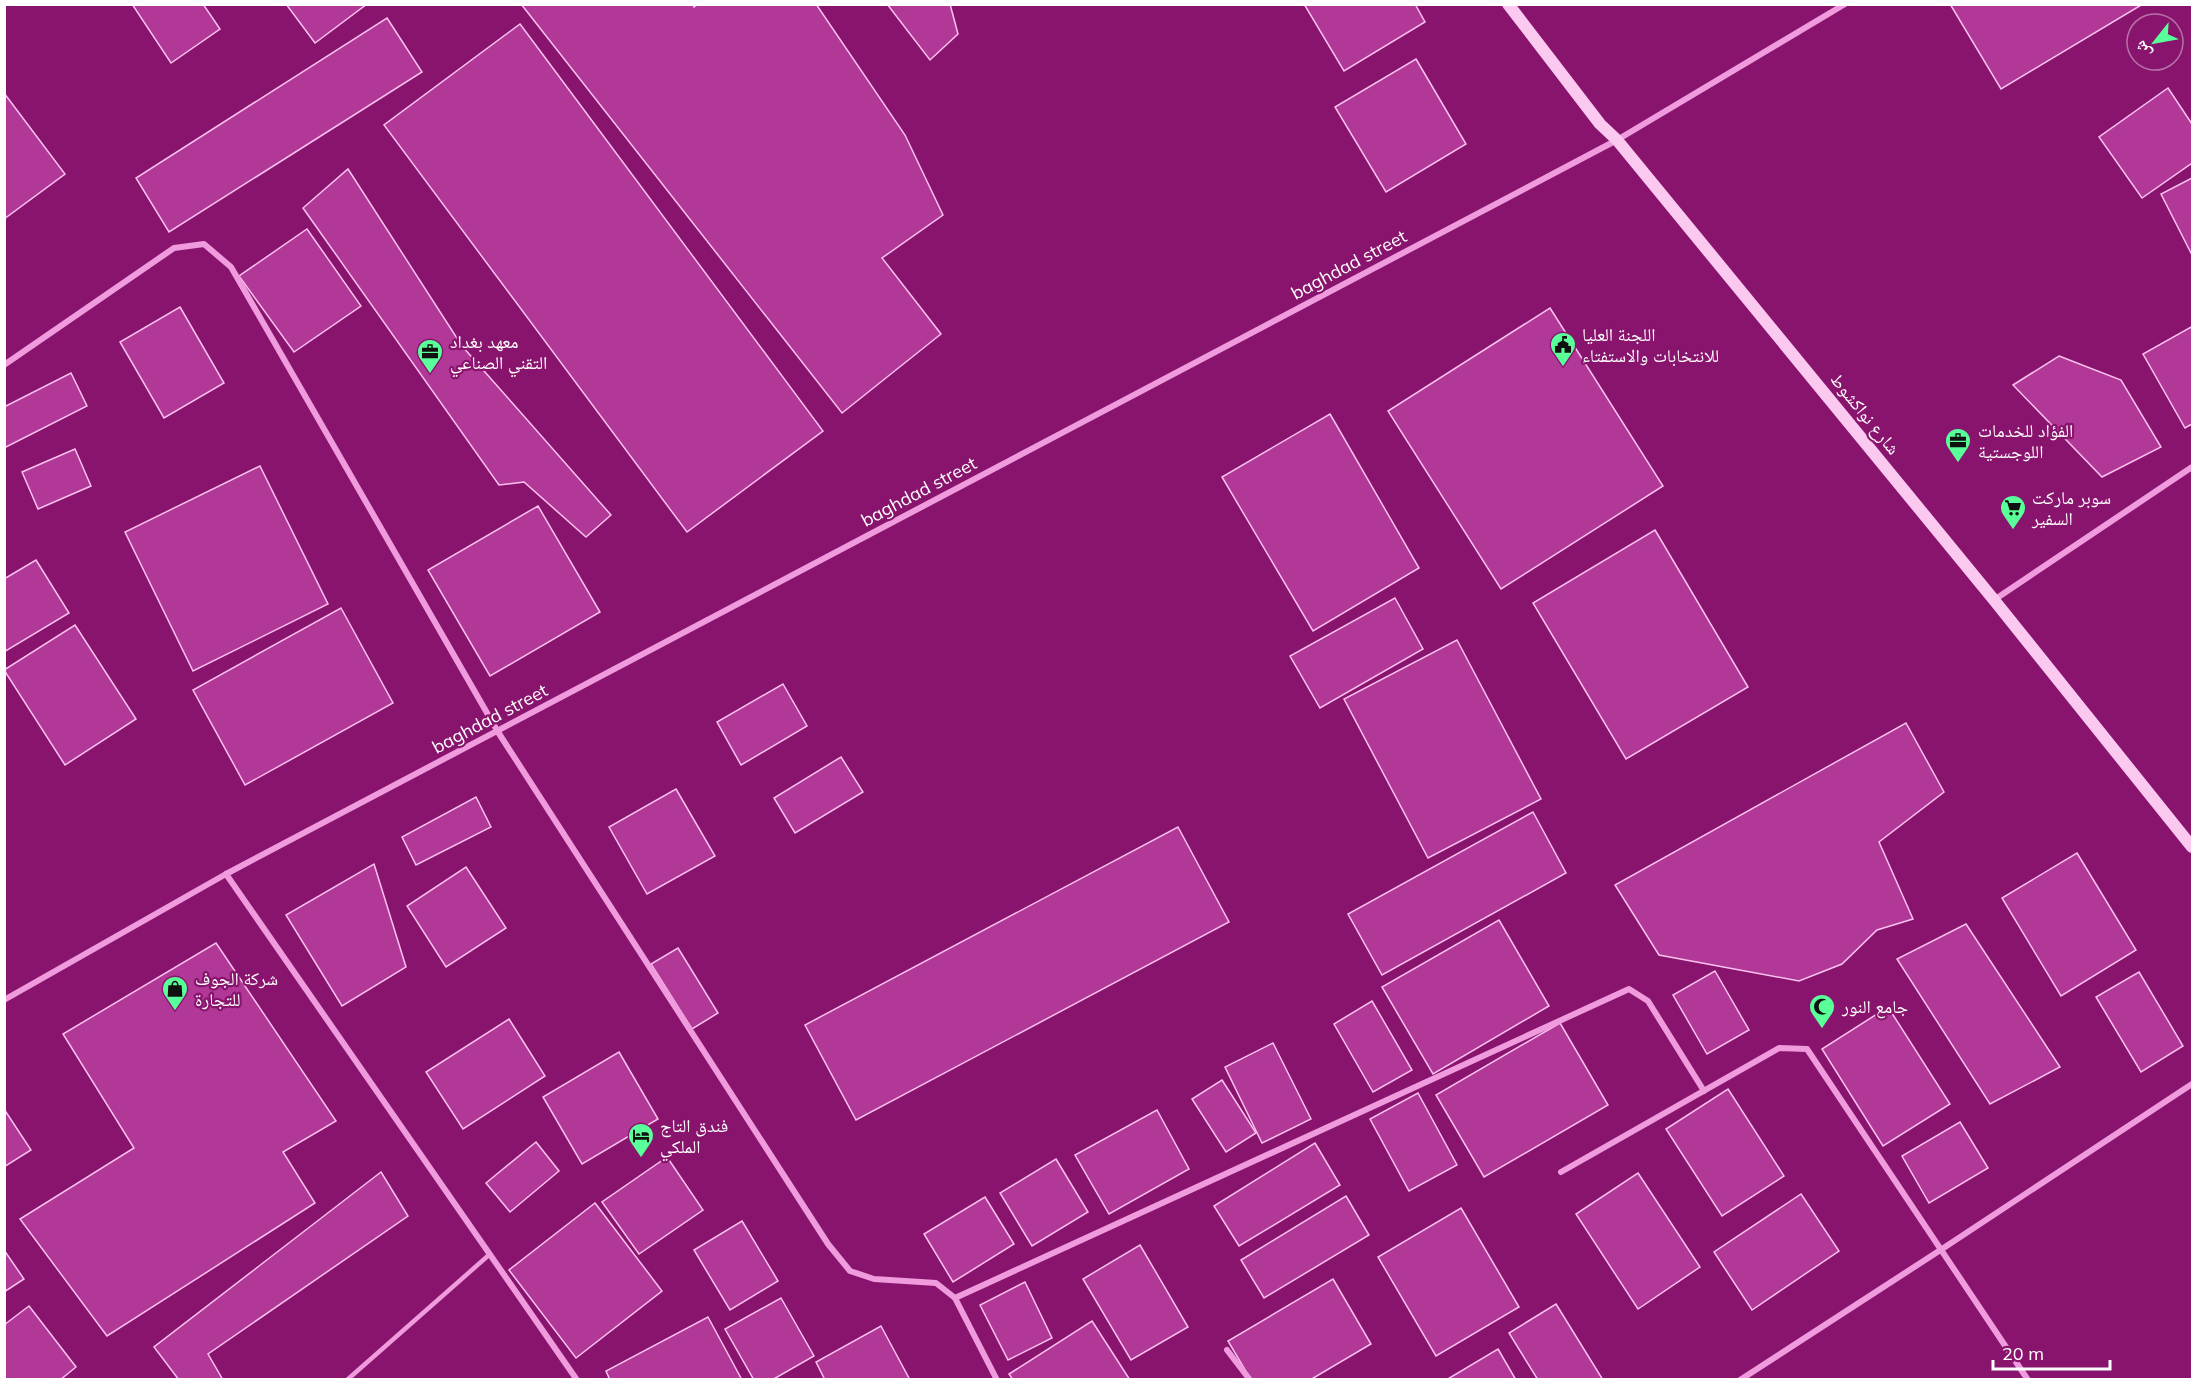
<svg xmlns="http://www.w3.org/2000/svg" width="2197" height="1384" viewBox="0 0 2197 1384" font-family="Mulish,'Noto Naskh Arabic',sans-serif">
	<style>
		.building { fill: #b13897; stroke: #fbc1ef; stroke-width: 1.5 }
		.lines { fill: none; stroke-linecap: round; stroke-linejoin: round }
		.lane { stroke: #ef9bdd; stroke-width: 4.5 }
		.street { stroke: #ef9bdd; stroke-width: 6 }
		.secondary { stroke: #fbc9ef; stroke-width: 12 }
		.labels { text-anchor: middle; stroke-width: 4.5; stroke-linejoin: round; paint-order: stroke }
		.street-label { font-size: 18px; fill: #fff; stroke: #89146e }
		.poi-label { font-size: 18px; fill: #fff; stroke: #89146e; text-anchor: start }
	</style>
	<rect width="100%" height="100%" fill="#89146e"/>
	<g class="building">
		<path d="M132,4H203L220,29L171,63Z"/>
		<path d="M286,4H367L315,43Z"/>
		<path d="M521,4H693L694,7L698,4H816L905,135L943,215L882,258L941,334L842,413Z"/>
		<path d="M887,4H950L958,34L930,60Z"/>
		<path d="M1304,4H1415L1425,22L1344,71Z"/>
		<path d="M1950,4H2143L2001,89Z"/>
		<path d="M387,18L422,72L169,232L136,178Z"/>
		<path d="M520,24L823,431L687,532L384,125Z"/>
		<path d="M1416,59L1466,144L1386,192L1335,107Z"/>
		<path d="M2168,88L2192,124V163L2142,198L2099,137Z"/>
		<path d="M4,93L65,174L4,219Z"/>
		<path d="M348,169L462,346L611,515L586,537L524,482L499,485L303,208Z"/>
		<path d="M2192,178V255L2161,194Z"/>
		<path d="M307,229L361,306L294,352L239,276Z"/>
		<path d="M180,307L224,383L164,418L120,342Z"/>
		<path d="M1550,308L1663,486L1501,589L1388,411Z"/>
		<path d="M2191,327L2192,330V424L2185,428L2143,354Z"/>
		<path d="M2059,356L2121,380L2161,447L2102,477L2013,385Z"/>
		<path d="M71,373L87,406L4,448V407Z"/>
		<path d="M1330,414L1419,568L1313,631L1222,477Z"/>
		<path d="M75,449L91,486L38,509L22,472Z"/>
		<path d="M260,466L328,604L193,671L125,532Z"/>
		<path d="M538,506L600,612L490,676L428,570Z"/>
		<path d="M1655,530L1748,687L1626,759L1533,603Z"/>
		<path d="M36,560L69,613L4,652V579Z"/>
		<path d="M1395,598L1423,649L1320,708L1290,656Z"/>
		<path d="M341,608L393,703L245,785L193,690Z"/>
		<path d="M75,625L136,719L65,765L4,670Z"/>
		<path d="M1457,640L1541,799L1428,858L1344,699Z"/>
		<path d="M783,684L807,726L741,765L717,722Z"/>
		<path d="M1906,723L1944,792L1879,842L1913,919L1877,930L1842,964L1799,981L1659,955L1615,885Z"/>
		<path d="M841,757L863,792L795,833L774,798Z"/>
		<path d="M676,789L715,856L647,894L609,827Z"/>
		<path d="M476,797L491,827L416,865L402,837Z"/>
		<path d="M1533,812L1566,873L1382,975L1348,914Z"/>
		<path d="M1178,827L1229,922L856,1120L805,1025Z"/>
		<path d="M2077,853L2136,950L2061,996L2002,898Z"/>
		<path d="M374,864L406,967L342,1006L286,915Z"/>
		<path d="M466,867L506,928L446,967L407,906Z"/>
		<path d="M1499,920L1549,1006L1433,1074L1382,987Z"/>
		<path d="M1966,924L2060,1067L1990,1104L1897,959Z"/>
		<path d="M216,943L336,1121L283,1152L315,1203L107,1336L20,1219L134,1148L63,1034Z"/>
		<path d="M678,948L718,1013L692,1029L651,964Z"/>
		<path d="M1715,971L1749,1030L1707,1054L1673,995Z"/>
		<path d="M2139,972L2183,1046L2141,1072L2096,997Z"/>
		<path d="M1372,1001L1412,1070L1373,1092L1334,1024Z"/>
		<path d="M1888,1007L1950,1104L1883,1146L1822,1049Z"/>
		<path d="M509,1019L545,1076L463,1129L426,1072Z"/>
		<path d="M1560,1023L1608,1105L1484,1177L1436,1095Z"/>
		<path d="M1273,1043L1311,1119L1262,1143L1225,1067Z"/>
		<path d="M619,1052L658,1119L582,1164L543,1097Z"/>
		<path d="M1222,1080L1256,1133L1226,1152L1192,1099Z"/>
		<path d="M1728,1089L1784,1176L1722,1216L1666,1129Z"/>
		<path d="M1418,1093L1457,1165L1409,1191L1370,1119Z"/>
		<path d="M4,1109L31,1150L4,1167Z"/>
		<path d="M1157,1110L1189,1169L1109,1214L1075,1155Z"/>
		<path d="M1960,1122L1988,1168L1929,1203L1902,1156Z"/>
		<path d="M536,1142L559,1171L510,1212L486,1183Z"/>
		<path d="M1315,1143L1340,1185L1239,1246L1214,1206Z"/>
		<path d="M667,1157L703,1210L639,1254L602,1202Z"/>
		<path d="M1056,1159L1088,1212L1032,1246L1000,1193Z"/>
		<path d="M381,1172L408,1216L208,1354L223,1380H179L154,1347Z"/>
		<path d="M1638,1173L1700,1267L1638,1309L1576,1214Z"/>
		<path d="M1801,1194L1839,1251L1752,1310L1714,1252Z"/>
		<path d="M1346,1196L1369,1235L1264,1298L1241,1260Z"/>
		<path d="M985,1197L1014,1244L953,1282L924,1234Z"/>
		<path d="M595,1203L662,1291L576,1358L509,1270Z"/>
		<path d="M1461,1208L1519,1307L1436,1356L1378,1257Z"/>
		<path d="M742,1221L778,1281L730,1310L694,1250Z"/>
		<path d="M1140,1245L1188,1327L1131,1360L1083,1279Z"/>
		<path d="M4,1250L24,1279L4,1292Z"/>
		<path d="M1333,1279L1371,1344L1310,1380H1251L1228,1341Z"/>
		<path d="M1025,1282L1052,1338L1008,1360L980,1305Z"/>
		<path d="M781,1298L814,1356L772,1380H754L725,1329Z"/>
		<path d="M1556,1304L1603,1380H1538L1509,1333Z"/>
		<path d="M29,1306L76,1367L60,1380H4V1325Z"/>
		<path d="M708,1317L742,1380H610L606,1371Z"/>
		<path d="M1092,1321L1130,1380H1013L1009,1374Z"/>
		<path d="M881,1326L910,1380H825L816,1362Z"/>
		<path d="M1498,1349L1516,1380H1446Z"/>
	</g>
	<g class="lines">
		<path class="lane" d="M347,1380L490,1254"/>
		<g class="street">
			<path d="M4,365L174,248L204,244L231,267L498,732L828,1244L850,1271L874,1279L936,1283L955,1298L997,1380"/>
			<path d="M1994,600L2192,467"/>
			<path d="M226,874L577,1380"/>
			<path d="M4,1000L226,874L1617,140L1845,4"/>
			<path d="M1561,1172L1779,1048L1807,1049L2028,1380"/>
			<path d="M955,1298L1629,989L1648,1001L1704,1091"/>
			<path d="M1227,1350L1250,1380"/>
			<path d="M1740,1380L1942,1249L2192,1084"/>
		</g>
		<path class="secondary" d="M1508,4L1600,124L1617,140L1994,600L2192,847"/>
	</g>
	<defs>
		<symbol id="civic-pin" viewBox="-11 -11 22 30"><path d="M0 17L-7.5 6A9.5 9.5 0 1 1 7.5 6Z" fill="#59ff98" stroke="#89146e"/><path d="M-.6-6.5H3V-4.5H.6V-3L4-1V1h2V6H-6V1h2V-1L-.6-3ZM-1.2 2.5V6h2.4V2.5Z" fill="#111"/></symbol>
		<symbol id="office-pin" viewBox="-11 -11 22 30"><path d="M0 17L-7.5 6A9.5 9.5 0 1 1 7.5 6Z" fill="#59ff98" stroke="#89146e"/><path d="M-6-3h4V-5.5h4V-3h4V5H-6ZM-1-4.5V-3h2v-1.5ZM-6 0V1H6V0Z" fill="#111"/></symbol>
		<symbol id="supermarket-pin" viewBox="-11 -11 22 30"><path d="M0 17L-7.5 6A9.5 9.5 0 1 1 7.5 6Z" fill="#59ff98" stroke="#89146e"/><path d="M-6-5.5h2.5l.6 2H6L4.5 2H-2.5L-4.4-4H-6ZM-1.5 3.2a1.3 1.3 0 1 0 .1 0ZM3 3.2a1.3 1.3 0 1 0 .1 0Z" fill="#111"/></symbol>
		<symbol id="shop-pin" viewBox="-11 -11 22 30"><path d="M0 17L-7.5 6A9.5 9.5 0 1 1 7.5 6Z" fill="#59ff98" stroke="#89146e"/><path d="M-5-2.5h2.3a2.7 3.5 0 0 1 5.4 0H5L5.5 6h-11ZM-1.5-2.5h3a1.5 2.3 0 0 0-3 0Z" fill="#111"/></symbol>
		<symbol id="mosque-pin" viewBox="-11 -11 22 30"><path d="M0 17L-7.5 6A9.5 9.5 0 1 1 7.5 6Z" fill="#59ff98" stroke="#89146e"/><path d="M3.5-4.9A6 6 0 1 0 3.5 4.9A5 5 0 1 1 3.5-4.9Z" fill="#111"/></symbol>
		<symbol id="hotel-pin" viewBox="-11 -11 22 30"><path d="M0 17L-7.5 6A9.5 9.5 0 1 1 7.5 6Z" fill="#59ff98" stroke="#89146e"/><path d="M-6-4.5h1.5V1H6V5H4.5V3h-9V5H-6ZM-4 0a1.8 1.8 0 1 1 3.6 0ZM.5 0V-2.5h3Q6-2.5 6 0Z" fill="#111"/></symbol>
	</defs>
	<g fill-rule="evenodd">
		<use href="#civic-pin" x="1548" y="330" width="30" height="40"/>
		<use href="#office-pin" x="415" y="337" width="30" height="40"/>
		<use href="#office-pin" x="1943" y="426" width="30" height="40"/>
		<use href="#supermarket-pin" x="1998" y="493" width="30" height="40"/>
		<use href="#shop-pin" x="160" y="974" width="30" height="40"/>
		<use href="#mosque-pin" x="1807" y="992" width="30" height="40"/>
		<use href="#hotel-pin" x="626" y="1121" width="30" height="40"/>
	</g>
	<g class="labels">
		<g class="street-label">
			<text transform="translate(1349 265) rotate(-28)" y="6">baghdad street</text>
			<text transform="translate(1865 414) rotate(51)" y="6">شارع نواكشوط</text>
			<text transform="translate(919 492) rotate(-28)" y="6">baghdad street</text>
			<text transform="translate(490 719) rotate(-28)" y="6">baghdad street</text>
		</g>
		<g class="poi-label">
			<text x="1582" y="341">اللجنة العليا<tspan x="1582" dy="21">للانتخابات والاستفتاء</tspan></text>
			<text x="450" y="348">معهد بغداد<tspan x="450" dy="21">التقني الصناعي</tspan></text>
			<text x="1978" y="437">الفؤاد للخدمات<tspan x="1978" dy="21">اللوجستية</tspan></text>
			<text x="2032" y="504">سوبر ماركت<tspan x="2032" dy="21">السفير</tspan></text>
			<text x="195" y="985">شركة الجوف<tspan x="195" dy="21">للتجارة</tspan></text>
			<text x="1842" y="1013">جامع النور</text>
			<text x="660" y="1132">فندق التاج<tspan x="660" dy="21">الملكي</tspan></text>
		</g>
	</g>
	<rect width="2197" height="1384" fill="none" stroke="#ffffff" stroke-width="12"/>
	<g transform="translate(2155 42) rotate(239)"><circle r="28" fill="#89146e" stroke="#b872a8" stroke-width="1.5"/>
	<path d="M0-4.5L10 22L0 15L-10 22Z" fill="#59ff98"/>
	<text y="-9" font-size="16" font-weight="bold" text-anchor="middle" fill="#ffffff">ش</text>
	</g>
	<path d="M1993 1360v9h117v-9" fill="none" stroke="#ffffff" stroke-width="3"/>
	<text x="2002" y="1360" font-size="18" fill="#ffffff" stroke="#89146e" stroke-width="4.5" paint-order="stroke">20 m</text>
</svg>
